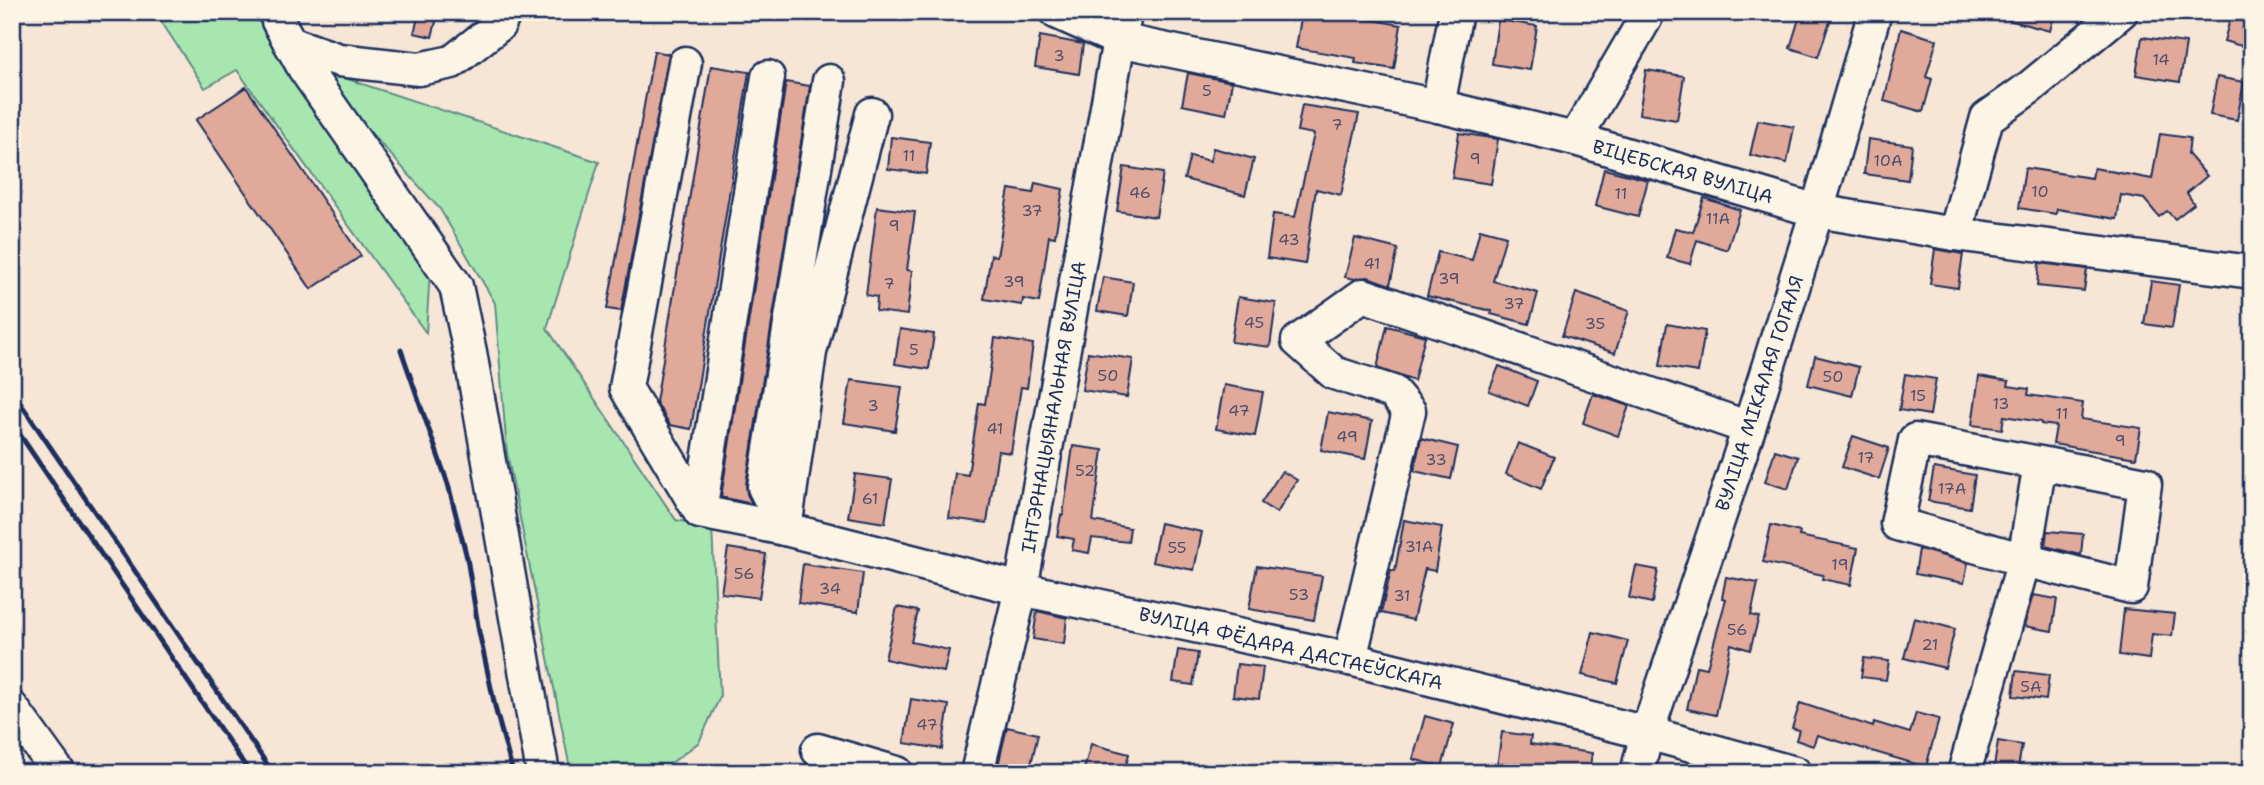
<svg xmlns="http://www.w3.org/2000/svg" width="2264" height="785" viewBox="0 0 2264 785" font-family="'Shantell Sans',sans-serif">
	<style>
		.green { fill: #a7e7af; stroke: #618b86; stroke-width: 2 }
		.building { fill: #e1a999; stroke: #1b2f5e; stroke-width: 2 }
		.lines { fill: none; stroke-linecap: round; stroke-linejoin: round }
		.minor-casing { stroke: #1b2f5e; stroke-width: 37 }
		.minor { stroke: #fcf5e5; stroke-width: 32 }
		.rail { stroke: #1b2f5e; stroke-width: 5 }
		.labels { text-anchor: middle; stroke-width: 5; stroke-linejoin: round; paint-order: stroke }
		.number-label { font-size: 16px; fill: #4c4e6d }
		.street-label { font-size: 19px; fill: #1b2f5e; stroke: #fcf5e5 }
	</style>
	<rect width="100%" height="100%" fill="#f7e6d6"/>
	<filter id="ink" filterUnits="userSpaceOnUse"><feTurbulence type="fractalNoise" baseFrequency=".0143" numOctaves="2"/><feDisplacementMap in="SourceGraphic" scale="14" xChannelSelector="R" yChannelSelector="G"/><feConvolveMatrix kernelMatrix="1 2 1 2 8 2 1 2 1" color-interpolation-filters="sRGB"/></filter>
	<g filter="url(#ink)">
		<g class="green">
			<path d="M155,12H252L430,271L426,333L237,70L205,88Z"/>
			<path d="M335,75L599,162L547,328L676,520L712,527L720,697L699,742L658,773H571L507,453L495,303L440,209L334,92Z"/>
		</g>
		<g class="building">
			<path d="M1302,12H1327L1401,25L1394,69L1355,63L1356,58L1296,48Z"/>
			<path d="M1801,12H1833L1818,57L1790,48Z"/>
			<path d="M2002,12H2055L2050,31L2001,18Z"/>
			<path d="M2232,12H2252V49L2224,41Z"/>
			<path d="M419,14L437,18L432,37L414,33Z"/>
			<path d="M1498,20L1537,26L1530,70L1492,64Z"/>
			<path d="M1901,29L1937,40L1926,77L1932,79L1923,112L1884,101Z"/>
			<path d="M1040,36L1083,44L1079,74L1035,67Z"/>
			<path d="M2142,37L2186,43L2180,82L2136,75Z"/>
			<path d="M654,51L669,54L621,311L607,309Z"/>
			<path d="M711,66L749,72L691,429L670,425L656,402Z"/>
			<path d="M1646,70L1684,76L1677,120L1639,114Z"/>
			<path d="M1188,73L1232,82L1226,114L1182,105Z"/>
			<path d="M2217,77L2244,82L2237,120L2210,115Z"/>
			<path d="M786,82L810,86L746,484L747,494L752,504L721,497Z"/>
			<path d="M246,87L361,256L311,289L196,120Z"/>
			<path d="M1302,105L1359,114L1341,195L1316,189L1305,264L1267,258L1273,214L1295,217L1314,134L1297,131Z"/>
			<path d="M1758,120L1794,127L1787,163L1750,155Z"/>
			<path d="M1459,133L1498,139L1491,184L1452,178Z"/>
			<path d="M2160,134L2190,138L2188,154L2207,176L2187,193L2194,204L2175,219L2167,211L2159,217L2144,199L2121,195L2117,219L2057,209L2056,214L2019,208L2025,168L2092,178L2094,168L2152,179Z"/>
			<path d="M891,137L930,142L926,174L888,169Z"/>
			<path d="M1868,139L1912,145L1908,180L1864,174Z"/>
			<path d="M1213,148L1254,159L1245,195L1184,179L1190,156L1210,161Z"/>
			<path d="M1124,167L1163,173L1156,217L1117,211Z"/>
			<path d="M1604,169L1648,180L1638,217L1595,206Z"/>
			<path d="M1035,183L1063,189L1055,237L1049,236L1039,302L1023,299L1022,305L984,299L991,255L997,256L1009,189L1033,193Z"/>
			<path d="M1704,198L1740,210L1727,250L1697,240L1690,264L1667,258L1675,228L1693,232Z"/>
			<path d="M877,207L915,212L907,270L912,271L907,315L876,311L877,297L866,295Z"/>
			<path d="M1480,229L1506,236L1493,281L1538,293L1529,324L1491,314L1492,311L1427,296L1438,252L1472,260Z"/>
			<path d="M1355,238L1398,249L1390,285L1368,277L1355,279L1345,277Z"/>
			<path d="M1935,249L1963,254L1958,288L1930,284Z"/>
			<path d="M2039,263L2087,269L2084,291L2037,286Z"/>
			<path d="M1103,277L1133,282L1128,316L1097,311Z"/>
			<path d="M2151,281L2179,285L2172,328L2144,324Z"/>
			<path d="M1576,293L1629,311L1615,353L1562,336Z"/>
			<path d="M1238,297L1276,303L1270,347L1231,342Z"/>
			<path d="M1667,324L1705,331L1698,372L1660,366Z"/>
			<path d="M1387,326L1425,336L1414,381L1377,368Z"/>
			<path d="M900,329L934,334L929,369L895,364Z"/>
			<path d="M995,338L1033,344L1027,388L1021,387L1011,453L998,451L987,523L949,518L955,473L968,475L979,403L985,404Z"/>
			<path d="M1088,352L1133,359L1127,397L1082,390Z"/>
			<path d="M1815,356L1859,367L1852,396L1808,385Z"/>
			<path d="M1499,366L1537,381L1528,406L1489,391Z"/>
			<path d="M1905,374L1936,379L1930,415L1899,410Z"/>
			<path d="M1979,376L2009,381L2008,386L2029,389L2028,395L2083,403L2081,419L2141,428L2136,458L2053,444L2056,426L2041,424V422L2004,416L2002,429L1972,425Z"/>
			<path d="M851,380L902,387L895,431L844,423Z"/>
			<path d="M1224,385L1263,392L1255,436L1216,429Z"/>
			<path d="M1593,394L1629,406L1618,436L1583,423Z"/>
			<path d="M1328,412L1372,421L1365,459L1321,450Z"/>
			<path d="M1853,436L1889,448L1879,479L1842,467Z"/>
			<path d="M1421,438L1458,447L1451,479L1414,471Z"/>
			<path d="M1518,443L1554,457L1541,489L1506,474Z"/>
			<path d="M1073,446L1103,450L1093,521L1130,528L1128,542L1092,538L1089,553L1072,550L1074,539L1057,536L1061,515H1063Z"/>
			<path d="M1775,450L1798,457L1788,489L1765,482Z"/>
			<path d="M1934,468L1975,475L1970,508L1928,501Z"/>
			<path d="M1282,471L1297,480L1277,513L1261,503Z"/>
			<path d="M855,474L892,479L885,523L848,517Z"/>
			<path d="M1404,520L1442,527L1435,571L1425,569L1413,620L1381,613L1391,570L1395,571Z"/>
			<path d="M1160,523L1202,532L1194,570L1152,562Z"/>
			<path d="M1771,525L1800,532L1799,536L1858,548L1851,585L1822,579L1823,575L1763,562Z"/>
			<path d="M2047,531L2083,534L2081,555L2045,546Z"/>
			<path d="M728,548L766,554L759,598L721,593Z"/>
			<path d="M1919,549L1968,563L1964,583L1915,574Z"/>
			<path d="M803,564L863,573L858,612L798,603Z"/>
			<path d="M1257,566L1322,576L1314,620L1249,609Z"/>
			<path d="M1636,566L1658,570L1652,603L1629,598Z"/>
			<path d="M1726,577L1758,583L1751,615L1759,617L1750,650L1731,644L1716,715L1687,709L1696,666L1707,668L1726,599L1722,598Z"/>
			<path d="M2033,595L2057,599L2052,631L2024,626Z"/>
			<path d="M897,607L918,611L911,642L949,650L944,672L885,659Z"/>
			<path d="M2124,609L2175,614L2172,636L2152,634L2149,659L2119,655Z"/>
			<path d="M1037,611L1067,618L1064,644L1033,639Z"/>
			<path d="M1914,618L1955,629L1945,668L1904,658Z"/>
			<path d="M1593,632L1628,641L1617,683L1582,675Z"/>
			<path d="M1178,650L1198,653L1193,685L1173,682Z"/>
			<path d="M1864,658L1889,661L1886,680L1861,677Z"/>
			<path d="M1237,664L1263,667L1259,699L1233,696Z"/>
			<path d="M2016,671L2049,675L2046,700L2013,696Z"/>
			<path d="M911,699L949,705L942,749L904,743Z"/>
			<path d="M1800,703L1873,727L1874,722L1910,733L1916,713L1939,719L1926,767L1817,735L1813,746L1796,740L1799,730L1792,728Z"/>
			<path d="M1425,716L1454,724L1442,767L1413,759Z"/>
			<path d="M1007,727L1038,734L1029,773H1008L997,770Z"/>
			<path d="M1502,732L1531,736L1530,744L1592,753L1589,773H1496Z"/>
			<path d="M1998,741L2022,745L2017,773H1993Z"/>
			<path d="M1091,744L1129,754L1124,773H1083Z"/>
		</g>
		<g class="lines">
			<defs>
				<g id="minor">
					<path d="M277,12L278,21L304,68L456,286L470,352L543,773"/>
					<path d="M1056,12L1119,40L1438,106L1575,139L1817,211L1955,234L2252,272"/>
					<path d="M290,43L339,60L419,69L452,62L499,25L505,12"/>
					<path d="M685,63L626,388L700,512L785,529L1021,589L1350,659L1647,733L1795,773"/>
					<path d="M1438,106L1456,12"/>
					<path d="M1575,139L1645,19L1647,12"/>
					<path d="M1955,234L1987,118L2029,88L2121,12"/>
					<path d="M700,512L768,77"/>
					<path d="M785,529L764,487L829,81"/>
					<path d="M785,529L810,352L872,114"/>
					<path d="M1350,659L1409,411L1393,392L1334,373L1298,341L1363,295L1749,428"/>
					<path d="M12,708L59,773"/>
					<path d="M818,750L897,773"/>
					<path d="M977,773L1021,589L1119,40L1126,12"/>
					<path d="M1637,773L1647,733L1749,428L1817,211L1875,12"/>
					<path d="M1964,773L2024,560L2040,463L2145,484L2131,587L2024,560L1897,524L1915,440L2040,463"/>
				</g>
			</defs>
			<use href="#minor" class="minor-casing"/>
			<use href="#minor" class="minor"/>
			<g class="rail">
				<path d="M401,350L448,484L467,558L479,632L496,711L513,773"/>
				<path d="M12,391L273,773"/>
				<path d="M12,423L250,773"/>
			</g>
		</g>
	</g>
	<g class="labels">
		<g class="number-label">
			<text x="1059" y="61">3</text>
			<text x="2161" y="65">14</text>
			<text x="1207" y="96">5</text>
			<text x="1337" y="130">7</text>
			<text x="909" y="161">11</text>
			<text x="1475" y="164">9</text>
			<text x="1888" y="166">10А</text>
			<text x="2040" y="197">10</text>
			<text x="1140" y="198">46</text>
			<text x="1621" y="199">11</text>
			<text x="1032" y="216">37</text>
			<text x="1718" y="224">11А</text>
			<text x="894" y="231">9</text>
			<text x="1289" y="245">43</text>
			<text x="1372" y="269">41</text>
			<text x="1449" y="284">39</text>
			<text x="1014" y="287">39</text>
			<text x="889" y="289">7</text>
			<text x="1514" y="309">37</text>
			<text x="1254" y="328">45</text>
			<text x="1595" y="329">35</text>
			<text x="914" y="355">5</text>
			<text x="1108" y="381">50</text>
			<text x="1833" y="382">50</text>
			<text x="1918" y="401">15</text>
			<text x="2001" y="409">13</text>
			<text x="873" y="411">3</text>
			<text x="1239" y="416">47</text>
			<text x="2062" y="419">11</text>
			<text x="995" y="434">41</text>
			<text x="1347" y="442">49</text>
			<text x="2120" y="446">9</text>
			<text x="1866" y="463">17</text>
			<text x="1436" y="465">33</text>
			<text x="1085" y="476">52</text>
			<text x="1952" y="494">17А</text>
			<text x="870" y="504">61</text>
			<text x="1419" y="552">31А</text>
			<text x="1177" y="553">55</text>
			<text x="1840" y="570">19</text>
			<text x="744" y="579">56</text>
			<text x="830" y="594">34</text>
			<text x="1299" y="600">53</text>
			<text x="1402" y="601">31</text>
			<text x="1737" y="635">56</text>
			<text x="1930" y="650">21</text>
			<text x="2031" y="692">5А</text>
			<text x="927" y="730">47</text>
		</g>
		<g class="street-label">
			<text transform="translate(1683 171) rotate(16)" y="7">ВІЦЕБСКАЯ ВУЛІЦА</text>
			<text transform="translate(1759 393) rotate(-72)" y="7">ВУЛІЦА МІКАЛАЯ ГОГАЛЯ</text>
			<text transform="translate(1053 407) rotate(-80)" y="7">ІНТЭРНАЦЫЯНАЛЬНАЯ ВУЛІЦА</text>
			<text transform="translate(1291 648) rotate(13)" y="7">ВУЛІЦА ФЁДАРА ДАСТАЕЎСКАГА</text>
		</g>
	</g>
	<rect width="2264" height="785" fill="none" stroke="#fcf5e5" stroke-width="42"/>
	<rect x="21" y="21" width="2222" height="743" fill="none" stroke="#1b2f5e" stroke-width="2.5" filter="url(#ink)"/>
</svg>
